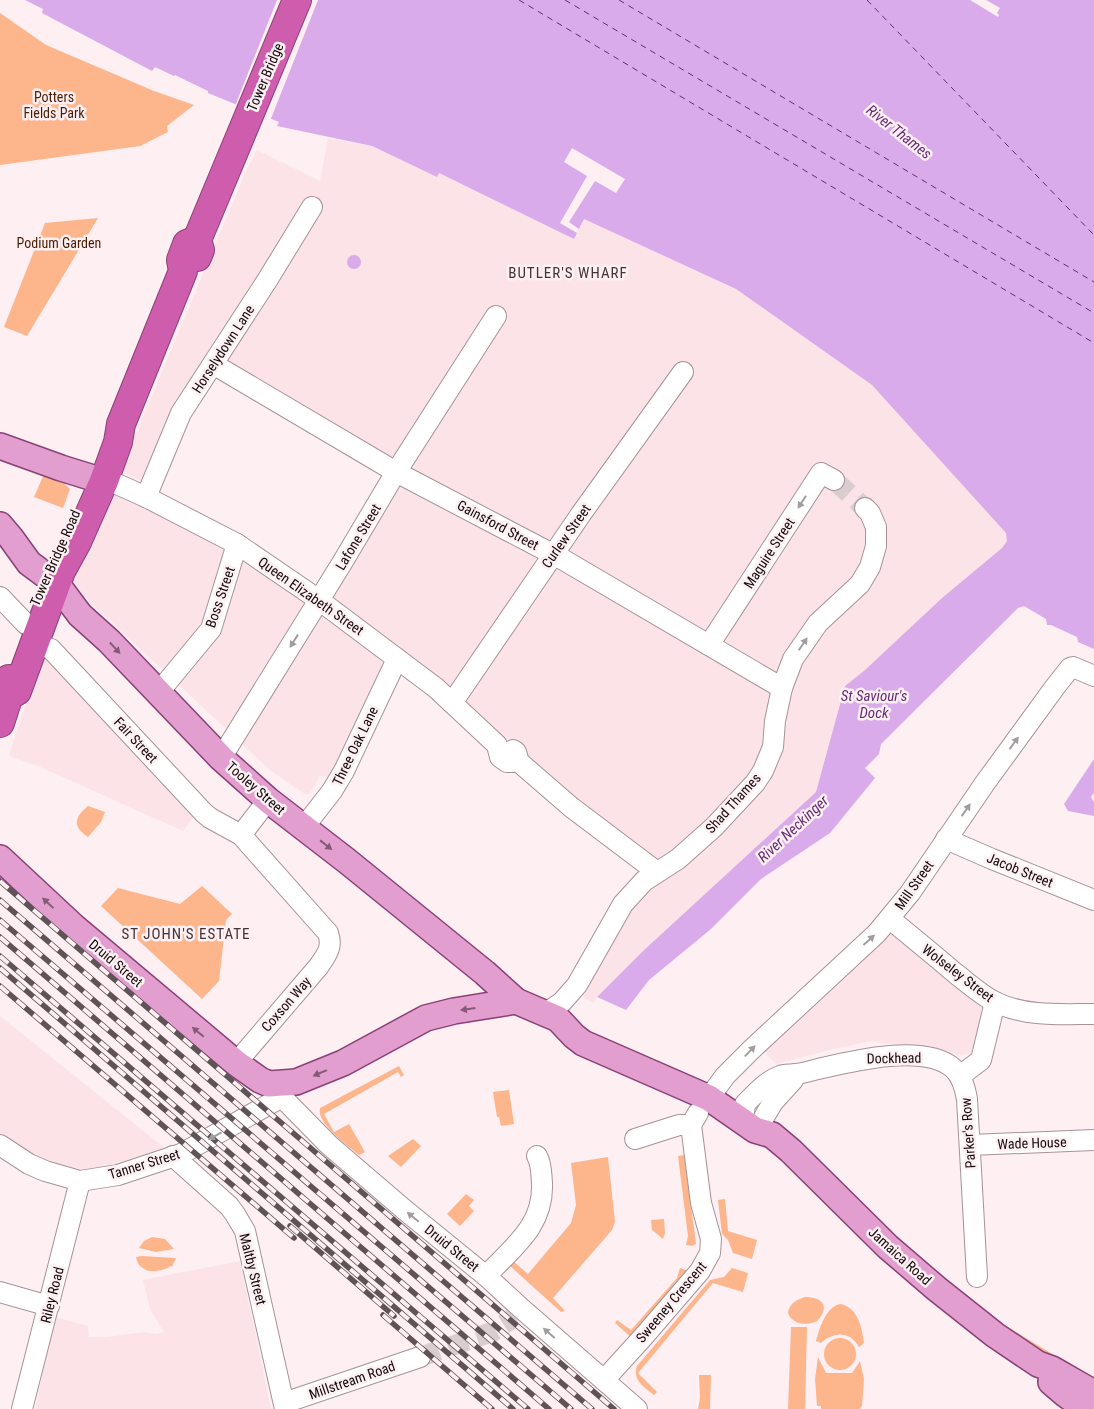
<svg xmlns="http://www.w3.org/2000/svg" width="1094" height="1409" viewBox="0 0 1094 1409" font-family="'Roboto Condensed',sans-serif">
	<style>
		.built { fill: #fce3e8 }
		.green { fill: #fdb58c }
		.water { fill: #d9abea }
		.pier { fill: #fdeff2 }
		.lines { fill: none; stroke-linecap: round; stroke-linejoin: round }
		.ferry { stroke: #642c76; stroke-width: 1; stroke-dasharray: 6 5; stroke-linecap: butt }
		.minor-tunnel { stroke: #dacdd0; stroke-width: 20; stroke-dasharray: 20 10; stroke-linecap: butt }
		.minor-casing { stroke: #a79297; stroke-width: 22 }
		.major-casing { stroke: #8c4075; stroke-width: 28 }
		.highway-casing { stroke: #8c4075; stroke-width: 30 }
		.minor { stroke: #fff; stroke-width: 20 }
		.major { stroke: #e29ece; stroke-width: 25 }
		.highway { stroke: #ce5dad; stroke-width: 28 }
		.rail-casing { stroke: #5e5457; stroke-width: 5.5 }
		.rail { stroke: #fdeff2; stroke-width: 4; stroke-dasharray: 11; stroke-linecap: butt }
		.oneway { fill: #a09d9e }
		.oneway2 { fill: #845b77 }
		.labels { text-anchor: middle; stroke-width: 5; stroke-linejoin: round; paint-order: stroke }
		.street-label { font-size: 14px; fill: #120a0c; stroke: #fdeff2 }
		.park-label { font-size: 14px; fill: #491d00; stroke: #fdeff2 }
		.water-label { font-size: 15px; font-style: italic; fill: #642c76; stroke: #fdeff2 }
		.neighbourhood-label { font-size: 15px; letter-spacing: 1px; fill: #443337; stroke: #fdeff2 }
	</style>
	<rect width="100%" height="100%" fill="#fdeff2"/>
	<g class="built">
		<path d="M328,138L371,146L437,176L439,173L574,239L584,219L736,289L872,385L1004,530L1007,536V541L1002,548L942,598L865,670L845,686L816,792L643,951L597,997L594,1003L583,998L600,959L629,903L671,872L531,768L521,749L463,709L449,686L331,597L407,474L221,369L145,480L141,481L124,473L122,467L246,171L257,150L320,181Z"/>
		<path d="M116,490L227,545L346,631L381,660L382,667L331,777L319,776L316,784L309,794H305L271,771L72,585L69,574L105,493Z"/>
		<path d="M44,659H47L197,812L183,831L38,766L9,756L37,669Z"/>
		<path d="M888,927L982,1005L976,1047L972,1052L964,1055L952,1054L872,1041L833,1049L776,1064L759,1046Z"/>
		<path d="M0,1016L167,1150L91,1170L39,1163L0,1141Z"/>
		<path d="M240,1261L271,1409H35L55,1317L88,1326L89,1337H108L144,1332L156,1334L164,1332L150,1309L143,1280Z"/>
	</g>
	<g class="green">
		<path d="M0,13L46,45L154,91L194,105L167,126L168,132L140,146L0,165Z"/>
		<path d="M98,218L27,336L4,327L45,223Z"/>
		<path d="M44,474L63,482L70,489L63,508L34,497Z"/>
		<path d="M88,806L105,812L101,822L88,837C72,826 74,818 88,806Z"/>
		<path d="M202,886L232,914L226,920L219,981L202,999L101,906L118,888L180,904Z"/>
		<path d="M399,1066L404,1075L401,1077L398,1072L324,1114L334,1132L349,1124L365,1152L359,1155C348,1146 316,1123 320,1108Z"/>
		<path d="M509,1090L514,1124L501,1126L499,1117H497L493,1092Z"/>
		<path d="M413,1139L421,1146L401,1167L388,1156Z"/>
		<path d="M684,1155L696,1244L692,1246L686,1245L688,1236L678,1156Z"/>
		<path d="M608,1157L615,1222L612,1230L553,1298L565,1311L561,1312L510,1266L514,1262L528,1274L571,1223L576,1205L571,1163Z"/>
		<path d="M466,1194L474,1200L469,1206L474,1211L460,1226L447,1214Z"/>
		<path d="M725,1199L728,1231L757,1240L752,1259L733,1253L728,1240L722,1234L718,1200Z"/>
		<path d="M664,1219L665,1233L663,1239L652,1230L651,1220Z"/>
		<path d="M152,1237L165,1239L174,1249L156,1252L139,1248L144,1241Z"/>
		<path d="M142,1256L176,1258L172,1267L171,1266C158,1274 139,1274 136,1257Z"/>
		<path d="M680,1268L686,1270L687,1273L632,1338L615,1323L617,1320L631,1330L677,1278Z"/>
		<path d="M732,1268L748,1273L743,1292L713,1283L638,1373L657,1392L654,1395C644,1387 632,1380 637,1366L710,1280L724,1277Z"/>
		<path d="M805,1297C822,1297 831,1306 817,1321C806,1326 793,1325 788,1313C789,1304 796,1300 805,1297Z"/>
		<path d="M841,1304C858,1308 862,1328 864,1343L859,1347C850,1331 834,1331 821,1343L816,1341C820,1327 826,1306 841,1304Z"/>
		<path d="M1006,1326L1062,1360L1060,1364L1005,1327Z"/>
		<path d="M791,1327H807L805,1409H788Z"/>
		<circle cx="840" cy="1354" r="16"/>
		<path d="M818,1357L826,1373H852L860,1361L864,1379L862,1406L860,1409H821V1406H817L815,1379Z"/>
		<path d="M699,1375H711L710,1409H698L700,1398Z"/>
	</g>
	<g class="water">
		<path d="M25,0H1094V649L1078,642L1077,637L1051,625H1047L1046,619L1024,606L1018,608L881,744L879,754L865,768L875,778L830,833L761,879L711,929L649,980L626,1010L597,997L643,951L816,792L845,686L865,670L942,598L1002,548L1007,541L1006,533L872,385L736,289L584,219L574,239L439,173L437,177L372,146L277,126L279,122L208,93V91L175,75L174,76L155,67L152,71L42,13L43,9Z"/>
		<circle cx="354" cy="262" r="7"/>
		<path d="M1094,759V793L1091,797L1094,802V816L1068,811L1064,804Z"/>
	</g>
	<g class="pier">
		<path d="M277,0H318L270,121L235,106Z"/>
		<path d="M970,0H986L1000,8L997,13L999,15L998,17Z"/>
		<path d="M572,148L625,179L616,193L595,181L569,222L579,229L577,233L560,223L587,176L564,162Z"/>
	</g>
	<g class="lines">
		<g class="ferry">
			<path d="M519,0L1094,343"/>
			<path d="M565,0L1094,313"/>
			<path d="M619,0L1094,282"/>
			<path d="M867,0L1094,235"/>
		</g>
		<g class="minor-tunnel">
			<path d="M834,480L865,508"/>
			<path d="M420,1357L492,1332L515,1317"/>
		</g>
		<defs>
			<g id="minor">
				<path d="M213,364L396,472L562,559L782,688"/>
				<path d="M104,481L117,484L146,497L237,544L319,600L436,688L497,745L500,757L507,762H519"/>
				<path d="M146,497L181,413L268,279L312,207"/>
				<path d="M0,597L26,624"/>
				<path d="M34,643L51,649L204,813L210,818L241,835L328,933C333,947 327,954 319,966L236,1063"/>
				<path d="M709,645L821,473L834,480"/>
				<path d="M158,693L211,629L237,544"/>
				<path d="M452,703L581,514L683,372"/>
				<path d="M513,750L516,752L519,762L571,807L657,872"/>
				<path d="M221,758L342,563L396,472L496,316"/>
				<path d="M304,827L332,791L344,771L397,659"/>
				<path d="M241,835L268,800"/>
				<path d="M946,839L992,859L1094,900"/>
				<path d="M890,919C912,937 934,955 955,973C968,983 981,995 995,1002C1026,1017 1062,1014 1094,1014"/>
				<path d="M546,1013L562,1002L577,985L623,904L644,881L678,859L714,827L755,783L763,771L773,747L775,721L782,688L793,659L818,623L860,584L870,567L876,546V527L870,513L865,508"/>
				<path d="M960,1076L981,1060L995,1002"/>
				<path d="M269,1084L329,1145L406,1211L486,1276L522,1309L637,1409"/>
				<path d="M709,1098L725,1076L752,1049L877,933L910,893L985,783L1055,687L1070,668L1073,667L1094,676"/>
				<path d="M763,1119L773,1102L793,1080L795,1074"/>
				<path d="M743,1121L745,1104C755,1094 766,1081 780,1076C785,1074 790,1075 796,1074C803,1073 811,1071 818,1069C852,1061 924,1043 953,1068C962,1076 965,1088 967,1099L977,1277"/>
				<path d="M635,1139L679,1125H691"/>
				<path d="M0,1145L29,1164L45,1171L80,1181L118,1175L181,1154L282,1097"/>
				<path d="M970,1145L1094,1140"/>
				<path d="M173,1156L229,1206L235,1214L245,1231L285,1409"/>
				<path d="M486,1276C513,1247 544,1226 542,1183C541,1173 542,1165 537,1156"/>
				<path d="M0,1292L49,1306"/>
				<path d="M604,1380L644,1336L700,1271L710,1253L711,1239L701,1203L691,1125L698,1113"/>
				<path d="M284,1403L420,1357"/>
				<path d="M22,1409L80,1181"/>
			</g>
			<g id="major">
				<path d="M0,446L61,468L90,477"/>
				<path d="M0,525L11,538L29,563L56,583L80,615L109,641L221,758L268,800L347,861L485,973L516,1001L558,1019L574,1036L583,1043L709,1098L755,1130L772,1135L791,1151L888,1247L937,1289L995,1335L1038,1364L1052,1369L1094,1393"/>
				<path d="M0,858L73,926L236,1063L260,1080L269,1084L296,1082L343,1063L426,1018L454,1011L516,1001"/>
				<path d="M1051,1382L1065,1394L1086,1409"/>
			</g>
			<g id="highway">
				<path d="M197,257L200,250L197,240L297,0"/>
				<path d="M9,695L17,691L61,571L77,542L104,481L118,442L121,424L183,271L181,260L187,244L197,240"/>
				<path d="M0,723L9,695L6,687L9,679"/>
			</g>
		</defs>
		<use href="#minor" class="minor-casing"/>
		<use href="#major" class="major-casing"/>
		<use href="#highway" class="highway-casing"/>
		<use href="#minor" class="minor"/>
		<use href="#major" class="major"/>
		<use href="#highway" class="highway"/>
		<defs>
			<g id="rail">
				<path d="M0,881L614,1409"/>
				<path d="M0,900L592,1409"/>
				<path d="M0,920L571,1409"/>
				<path d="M0,937L549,1409"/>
				<path d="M0,956L528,1409"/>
				<path d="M0,968L513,1409"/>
				<path d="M0,986L294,1238"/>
				<path d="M290,1226L394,1316"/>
				<path d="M383,1315L492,1409"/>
			</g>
		</defs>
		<use href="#rail" class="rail-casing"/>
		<use href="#rail" class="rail"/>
	</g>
	<defs><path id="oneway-solid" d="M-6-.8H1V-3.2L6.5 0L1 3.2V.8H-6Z" transform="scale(1.25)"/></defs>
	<g class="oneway">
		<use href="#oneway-solid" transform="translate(802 502) rotate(123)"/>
		<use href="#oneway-solid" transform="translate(294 641) rotate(122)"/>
		<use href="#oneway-solid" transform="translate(803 644) rotate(-56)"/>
		<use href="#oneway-solid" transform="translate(1014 743) rotate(-54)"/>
		<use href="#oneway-solid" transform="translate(966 810) rotate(-55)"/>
		<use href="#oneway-solid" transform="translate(869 940) rotate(-42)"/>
		<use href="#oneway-solid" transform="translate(750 1051) rotate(-46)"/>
		<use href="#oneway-solid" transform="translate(215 1136) rotate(151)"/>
		<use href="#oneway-solid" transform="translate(413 1217) rotate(-141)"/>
		<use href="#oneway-solid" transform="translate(549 1333) rotate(-139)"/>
	</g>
	<g class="oneway2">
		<use href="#oneway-solid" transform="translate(115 648) rotate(47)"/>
		<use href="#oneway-solid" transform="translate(326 845) rotate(38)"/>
		<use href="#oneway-solid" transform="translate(48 903) rotate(-137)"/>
		<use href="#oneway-solid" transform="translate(468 1009) rotate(172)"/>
		<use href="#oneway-solid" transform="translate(198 1032) rotate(-140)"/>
		<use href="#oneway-solid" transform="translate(320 1073) rotate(157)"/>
	</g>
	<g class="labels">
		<g class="street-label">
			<text transform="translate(265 77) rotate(-67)" y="5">Tower Bridge</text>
			<text transform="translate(223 349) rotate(-57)" y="5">Horselydown Lane</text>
			<text transform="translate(498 525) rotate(28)" y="5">Gainsford Street</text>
			<text transform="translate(566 536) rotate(-55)" y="5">Curlew Street</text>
			<text transform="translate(358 537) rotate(-59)" y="5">Lafone Street</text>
			<text transform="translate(769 553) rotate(-57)" y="5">Maguire Street</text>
			<text transform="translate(55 558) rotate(-66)" y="5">Tower Bridge Road</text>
			<text transform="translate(311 596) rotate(35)" y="5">Queen Elizabeth Street</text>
			<text transform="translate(220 597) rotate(-71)" y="5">Boss Street</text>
			<text transform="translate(136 740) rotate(47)" y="5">Fair Street</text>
			<text transform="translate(355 746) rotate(-64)" y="5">Three Oak Lane</text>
			<text transform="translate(256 788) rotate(41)" y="5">Tooley Street</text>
			<text transform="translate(733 803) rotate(-48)" y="5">Shad Thames</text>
			<text transform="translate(1020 870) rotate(22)" y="5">Jacob Street</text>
			<text transform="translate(914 885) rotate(-55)" y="5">Mill Street</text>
			<text transform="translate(116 963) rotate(40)" y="5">Druid Street</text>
			<text transform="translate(958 973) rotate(37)" y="5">Wolseley Street</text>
			<text transform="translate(286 1004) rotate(-49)" y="5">Coxson Way</text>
			<text transform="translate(894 1058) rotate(-1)" y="5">Dockhead</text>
			<text transform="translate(968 1133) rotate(-94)" y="5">Parker's Row</text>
			<text transform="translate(1032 1143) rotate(-2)" y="5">Wade House</text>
			<text transform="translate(144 1164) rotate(-17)" y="5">Tanner Street</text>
			<text transform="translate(452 1248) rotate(39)" y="5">Druid Street</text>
			<text transform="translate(900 1256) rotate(42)" y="5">Jamaica Road</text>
			<text transform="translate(253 1269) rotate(76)" y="5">Maltby Street</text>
			<text transform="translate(52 1295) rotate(-76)" y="5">Riley Road</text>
			<text transform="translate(671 1302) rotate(-50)" y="5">Sweeney Crescent</text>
			<text transform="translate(352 1380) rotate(-19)" y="5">Millstream Road</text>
		</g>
		<g class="park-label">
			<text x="54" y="102">Potters<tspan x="54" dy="16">Fields Park</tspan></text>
			<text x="59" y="248">Podium Garden</text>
		</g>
		<g class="water-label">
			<text transform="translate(899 132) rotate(38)" y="5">River Thames</text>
			<text x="874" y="701">St Saviour's<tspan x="874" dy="17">Dock</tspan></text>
			<text transform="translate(793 829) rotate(-43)" y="5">River Neckinger</text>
		</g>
		<g class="neighbourhood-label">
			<text x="568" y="278">BUTLER'S WHARF</text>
			<text x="186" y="939">ST JOHN'S ESTATE</text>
		</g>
	</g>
</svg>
